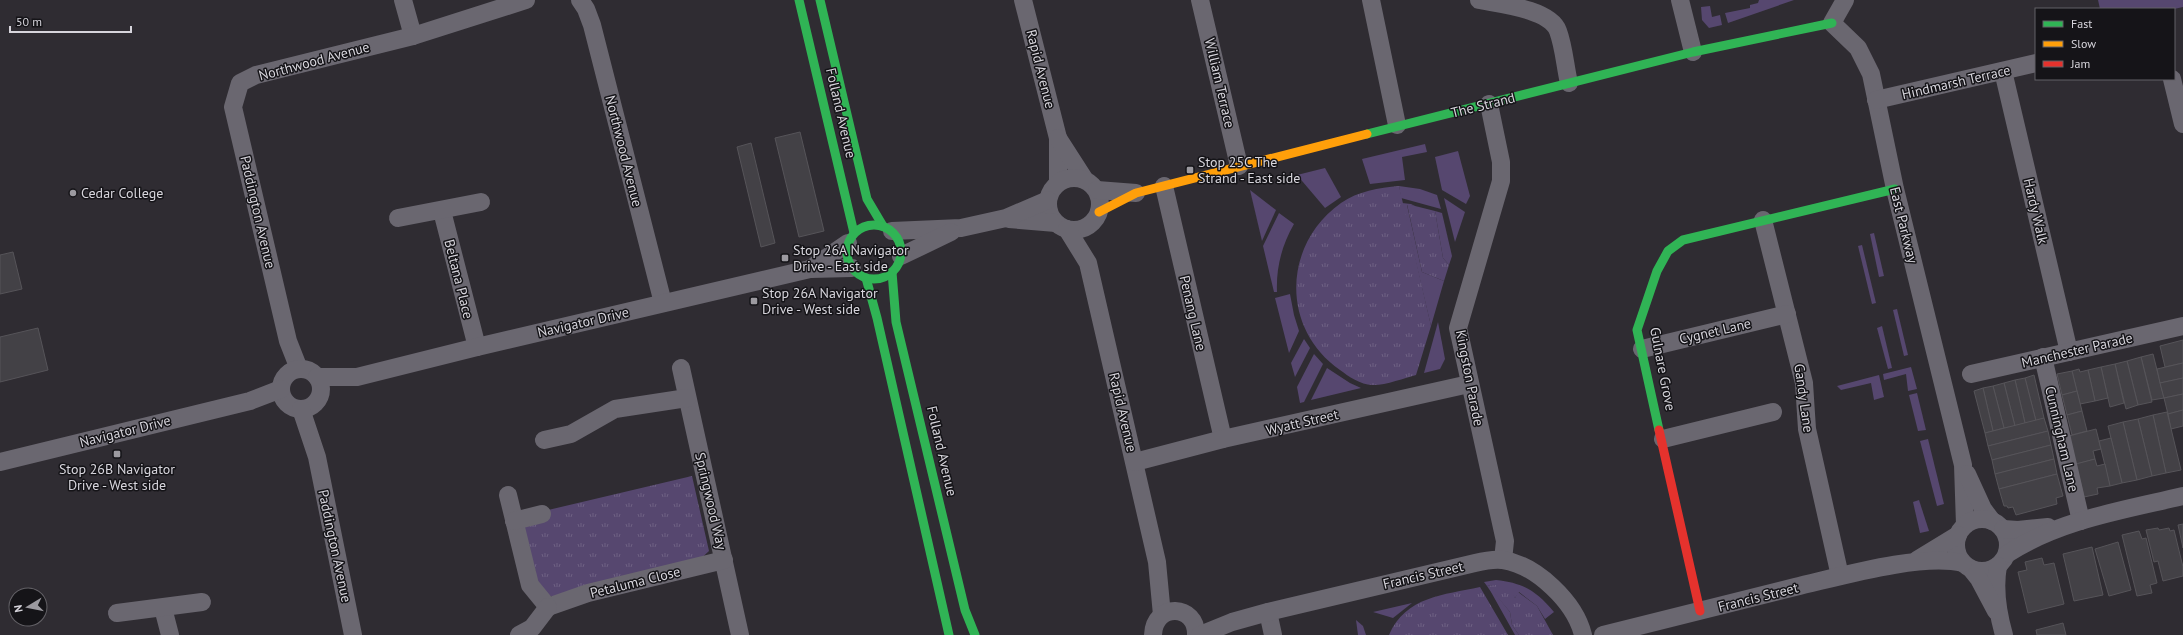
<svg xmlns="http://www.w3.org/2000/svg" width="2183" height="635" viewBox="0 0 2183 635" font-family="'PT Sans',sans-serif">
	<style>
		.green { fill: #56476f }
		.park { fill: url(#park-tufts) }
		.building { fill: #434146; stroke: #565459 }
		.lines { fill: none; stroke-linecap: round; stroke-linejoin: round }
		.street { stroke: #6a6770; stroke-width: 18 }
		.fast { stroke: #30b455; stroke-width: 9 }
		.slow { stroke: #ff9f0a; stroke-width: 9 }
		.jam { stroke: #e5322d; stroke-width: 9 }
		.poi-dot { fill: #9c9aa0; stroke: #151418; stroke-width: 1.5 }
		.labels { text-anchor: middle; stroke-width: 3; stroke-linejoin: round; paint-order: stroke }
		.street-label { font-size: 14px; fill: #d7d5dc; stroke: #151418 }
		.poi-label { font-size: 14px; fill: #d7d5dc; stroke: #151418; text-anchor: start }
	</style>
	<defs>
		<pattern id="park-tufts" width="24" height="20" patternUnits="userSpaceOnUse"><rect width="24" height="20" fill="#56476f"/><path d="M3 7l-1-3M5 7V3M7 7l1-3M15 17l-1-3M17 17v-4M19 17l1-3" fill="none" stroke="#6e6183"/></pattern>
	</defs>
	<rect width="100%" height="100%" fill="#2f2c32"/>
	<g class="green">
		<path d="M1759,0H1794L1728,23L1725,13L1750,8V5L1758,3Z"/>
		<path d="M2098,0H2183V7L2174,9H2100Z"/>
		<path d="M1710,6L1712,17L1720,15L1722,25L1709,28L1702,20L1701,7Z"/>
		<path d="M1425,144L1427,152L1402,157L1405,180L1370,184L1362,159Z"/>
		<path d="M1458,151L1470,196L1466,204L1442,190L1435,157Z"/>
		<path d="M1325,168L1341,197L1325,208L1297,175Z"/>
		<path d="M1399,186L1420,189L1437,195L1441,209L1401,198Z"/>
		<path d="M1250,190L1276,210L1262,241Z"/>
		<path d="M1444,198L1465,212L1455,242Z"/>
		<path d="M1402,203L1411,204L1415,206L1407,205L1422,272L1444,281L1431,326Z"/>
		<path d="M1435,211L1442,213L1452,256L1449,265L1443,258Z"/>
		<path d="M1279,213L1294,224C1282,245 1276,267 1277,292H1274L1263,246Z"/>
		<path d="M1874,233L1884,276L1879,277L1870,234Z"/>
		<path d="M1862,245L1876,303L1872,304L1858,246Z"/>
		<path d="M1290,294L1294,315L1299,331L1289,353L1275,298Z"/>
		<path d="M1897,309L1908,355L1904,356L1893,310Z"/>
		<path d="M1438,322L1445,359L1440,369L1424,373Z"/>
		<path d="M1882,326L1892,368L1888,369L1877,328Z"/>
		<path d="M1304,339L1310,348L1295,377L1291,363Z"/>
		<path d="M1314,354L1323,364L1304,402L1300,403L1297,387Z"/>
		<path d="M1911,367L1917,389L1908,391L1906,374L1884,380L1883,374Z"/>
		<path d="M1327,368L1350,383L1361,388L1311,400Z"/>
		<path d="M1879,375L1884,397L1874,400L1871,383L1841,390L1837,386Z"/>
		<path d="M1917,393L1926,430L1918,431L1909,395Z"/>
		<path d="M1928,439L1944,504L1937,506L1920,441Z"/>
		<path d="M1919,500L1929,531L1920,533L1913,502Z"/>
		<path d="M1496,580C1524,583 1536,591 1554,612L1545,619L1537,606L1519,592L1515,598C1510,589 1497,585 1487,586L1484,582Z"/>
		<path d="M1491,592H1494L1510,612L1512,625L1519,635H1515Z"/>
		<path d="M1412,603L1393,618L1373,612Z"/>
		<path d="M1356,620L1363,626L1366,635H1358Z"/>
	</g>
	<g class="park">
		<path d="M1399,186L1431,326L1416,375C1405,378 1383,386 1372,385C1361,385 1348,376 1340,370C1280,328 1283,244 1341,203C1358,191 1379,188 1399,186Z"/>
		<path d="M1407,204L1435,211L1443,258L1449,265L1444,281L1422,272Z"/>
		<path d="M692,476L709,551L696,563L558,598L547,595L532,580L536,573L523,529L544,511Z"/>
		<path d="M1496,585L1511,589L1515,598L1518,592L1537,606L1553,635H1519L1512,625L1510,612L1494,593L1491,592L1487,586Z"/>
		<path d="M1480,587L1508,635H1389C1406,596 1444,595 1480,587Z"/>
	</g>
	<g class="building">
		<path d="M800,132L824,231L799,237L775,138Z"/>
		<path d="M751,143L775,243L761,247L737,147Z"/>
		<path d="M13,252L22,289L0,294V255Z"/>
		<path d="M38,328L48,370L0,382V337Z"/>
		<path d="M2183,340V363L2165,367L2160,346Z"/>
		<path d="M2153,354L2164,398L2152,400L2141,357Z"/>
		<path d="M2141,357L2152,402L2138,405L2127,361Z"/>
		<path d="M2127,361L2138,405L2126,409L2115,364Z"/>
		<path d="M2183,363V378L2160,383L2157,369Z"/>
		<path d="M2115,364L2124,403L2110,407L2101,367Z"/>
		<path d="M2101,367L2108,398L2095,401L2088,370Z"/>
		<path d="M2079,369L2080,372L2088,370L2095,401L2080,404L2072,371Z"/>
		<path d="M2072,371L2077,391L2062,395L2057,374Z"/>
		<path d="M2034,375L2044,418L2036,421L2025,378Z"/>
		<path d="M2025,378L2036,421L2025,423L2015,380Z"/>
		<path d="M2183,378V394L2164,398L2160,383Z"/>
		<path d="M2015,380L2025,423L2015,426L2004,383Z"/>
		<path d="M2004,383L2015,426L2004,428L1993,386Z"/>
		<path d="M1993,386L2004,428L1993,431L1983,388Z"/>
		<path d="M1983,388L1993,431L1985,433L1974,391Z"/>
		<path d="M2077,391L2082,411L2067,415L2062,395Z"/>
		<path d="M2183,394V410L2168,414L2164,398Z"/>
		<path d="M2183,410V426L2171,429L2168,414Z"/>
		<path d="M2082,411L2087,431L2072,435L2067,415Z"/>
		<path d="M2167,412L2181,470L2166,473L2153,415Z"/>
		<path d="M2153,415L2166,473L2152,476L2138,419Z"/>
		<path d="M2044,418L2048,431L1988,446L1985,433Z"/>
		<path d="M2138,419L2152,476L2137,480L2123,422Z"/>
		<path d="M2123,422L2137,480L2122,483L2108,426Z"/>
		<path d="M2096,429L2101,449L2093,451L2095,459L2076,464L2069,436Z"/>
		<path d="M2048,431L2051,445L1992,460L1988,446Z"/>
		<path d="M2111,438L2122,483L2110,486L2099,441Z"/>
		<path d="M2051,445L2054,459L1995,474L1992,460Z"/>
		<path d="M2054,459L2057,474L1999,489L1995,474Z"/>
		<path d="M2095,459L2097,466L2105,464L2110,486L2097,488L2098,494L2084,497L2076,464Z"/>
		<path d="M2057,474L2063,496L2056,498L2057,504L2016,515L2013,507L2008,508L2007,506H2004L1999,489Z"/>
		<path d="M2183,524V548L2178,525Z"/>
		<path d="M2158,528L2159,530L2169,528L2170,531L2174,530L2183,567V576L2163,581L2158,561L2154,562L2146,530Z"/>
		<path d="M2139,531L2142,539L2146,538L2157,583L2150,585L2152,593L2137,596L2122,535Z"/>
		<path d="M2118,542L2131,590L2109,596L2095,549Z"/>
		<path d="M2092,547L2103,595L2074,601L2063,554Z"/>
		<path d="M2042,558L2044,565L2054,563L2064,604L2028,613L2018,572L2027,570L2025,562Z"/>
		<path d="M2063,623L2066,635H2037L2036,630Z"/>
	</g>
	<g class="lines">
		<g class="street">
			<path d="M403,0L413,36"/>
			<path d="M580,0L586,9L592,25L663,303"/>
			<path d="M1023,0L1058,138V183"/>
			<path d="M1200,0L1239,166"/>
			<path d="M1371,0L1397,125"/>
			<path d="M1479,0C1499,4 1550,9 1558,31C1564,47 1565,66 1569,83"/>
			<path d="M1680,0L1693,52"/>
			<path d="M1845,0L1832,23L1858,48L1871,74L1895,189L1963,465L1965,525"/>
			<path d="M2003,71L2069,352"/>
			<path d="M2172,79L2183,124"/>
			<path d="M1876,100L2036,63"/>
			<path d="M1489,104L1501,162V181L1458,328L1505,541L1503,560"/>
			<path d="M1058,138L1085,180"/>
			<circle cx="1074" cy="204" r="26"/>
			<path d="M1164,186L1223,439"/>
			<path d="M1097,190L1136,193"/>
			<path d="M442,211L477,347"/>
			<path d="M398,218L481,202"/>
			<path d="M1009,219L1056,223"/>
			<path d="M1763,220L1804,383L1807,429L1840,576"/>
			<path d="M1067,229L1088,263L1157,562L1162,615"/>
			<path d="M892,231L961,228L1006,218L1048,200"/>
			<path d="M901,256L951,232"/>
			<path d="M810,269L848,243"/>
			<path d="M1642,349L1787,314"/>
			<path d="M2043,357L2081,521"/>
			<path d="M681,368L740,635"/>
			<path d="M299,369L288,341L233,107L240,83L256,75L413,36L526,0"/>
			<circle cx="301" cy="389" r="20"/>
			<path d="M1971,374L2183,326"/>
			<path d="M317,377H357L477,347L810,269L852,268"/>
			<path d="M301,409L317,457L353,635"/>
			<path d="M1663,439L1773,412"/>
			<path d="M544,440L571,434L615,409L687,398"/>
			<path d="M0,462L250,401L281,389"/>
			<path d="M1135,462L1223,439L1469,384"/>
			<path d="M1967,474L1983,509L1992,521"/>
			<path d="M508,495L530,585L548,607L588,593L724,560"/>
			<circle cx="1982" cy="545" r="26"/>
			<path d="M514,521L542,514"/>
			<path d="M2003,529L2018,530L2048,527"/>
			<path d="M2007,554C2059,520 2124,510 2183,496"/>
			<path d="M1917,560L1958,535"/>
			<path d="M1998,566C1994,588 1998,614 2004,635"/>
			<path d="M1971,569L1979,579L1996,611"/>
			<path d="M163,608L170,635"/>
			<path d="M1268,612L1273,635"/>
			<path d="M117,613L202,602"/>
			<path d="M519,635L532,628L548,607"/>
			<path d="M1153,635C1154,602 1197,604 1196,635"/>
			<path d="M1200,635L1232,622L1268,612L1475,563C1483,561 1494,559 1503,560C1536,565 1575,602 1583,635"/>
			<path d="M1603,635C1667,619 1731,603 1795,587C1839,577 1920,553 1963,563"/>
		</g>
		<g class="fast">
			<path d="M799,0L854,233"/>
			<path d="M820,0L867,199L883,226"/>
			<path d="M1367,134L1693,52L1832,23"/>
			<circle cx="874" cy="252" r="27"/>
			<path d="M892,272L896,322L965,610L975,635"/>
			<path d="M866,278L877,318L949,635"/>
			<path d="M1659,430L1637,330L1657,271L1668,251L1683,240L1895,189"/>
		</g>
		<path class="slow" d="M1099,212L1136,193L1367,134"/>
		<path class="jam" d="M1659,430L1700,611"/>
	</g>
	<g class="poi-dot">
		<rect x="1186" y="166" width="8" height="8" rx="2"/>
		<circle cx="73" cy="193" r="4"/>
		<rect x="781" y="254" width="8" height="8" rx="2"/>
		<rect x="750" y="297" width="8" height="8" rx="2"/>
		<rect x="113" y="450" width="8" height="8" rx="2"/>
	</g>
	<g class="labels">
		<g class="street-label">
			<text transform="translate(314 61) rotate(-15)" y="5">Northwood Avenue</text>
			<text transform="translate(1041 69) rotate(76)" y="5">Rapid Avenue</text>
			<text transform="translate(1956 82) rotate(-13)" y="5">Hindmarsh Terrace</text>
			<text transform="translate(1220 83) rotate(77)" y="5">William Terrace</text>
			<text transform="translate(1483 105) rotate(-14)" y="5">The Strand</text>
			<text transform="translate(841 113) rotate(77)" y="5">Folland Avenue</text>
			<text transform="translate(624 151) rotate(76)" y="5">Northwood Avenue</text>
			<text transform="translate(2036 211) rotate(77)" y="5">Hardy Walk</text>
			<text transform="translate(258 212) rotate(77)" y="5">Paddington Avenue</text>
			<text transform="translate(1904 225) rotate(76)" y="5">East Parkway</text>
			<text transform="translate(459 279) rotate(76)" y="5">Beltana Place</text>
			<text transform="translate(1193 313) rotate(77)" y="5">Penang Lane</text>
			<text transform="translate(583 322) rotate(-13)" y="5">Navigator Drive</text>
			<text transform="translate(1715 331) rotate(-13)" y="5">Cygnet Lane</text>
			<text transform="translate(2077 350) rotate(-13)" y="5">Manchester Parade</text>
			<text transform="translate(1663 369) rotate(79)" y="5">Gulnare Grove</text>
			<text transform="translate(1470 378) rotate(79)" y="5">Kingston Parade</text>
			<text transform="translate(1804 398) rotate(82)" y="5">Gandy Lane</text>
			<text transform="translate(1123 412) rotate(77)" y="5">Rapid Avenue</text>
			<text transform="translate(1302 422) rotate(-13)" y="5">Wyatt Street</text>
			<text transform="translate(125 431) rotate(-14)" y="5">Navigator Drive</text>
			<text transform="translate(2062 439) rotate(77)" y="5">Cunningham Lane</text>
			<text transform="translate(942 451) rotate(77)" y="5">Folland Avenue</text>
			<text transform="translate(711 501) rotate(77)" y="5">Springwood Way</text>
			<text transform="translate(335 546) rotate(78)" y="5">Paddington Avenue</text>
			<text transform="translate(1423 575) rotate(-13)" y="5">Francis Street</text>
			<text transform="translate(635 582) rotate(-14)" y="5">Petaluma Close</text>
			<text transform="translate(1758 597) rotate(-14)" y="5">Francis Street</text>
		</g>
		<g class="poi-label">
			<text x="1198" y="167">Stop 25C The<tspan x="1198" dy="16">Strand - East side</tspan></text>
			<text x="81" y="198">Cedar College</text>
			<text x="793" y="255">Stop 26A Navigator<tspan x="793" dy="16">Drive - East side</tspan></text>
			<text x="762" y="298">Stop 26A Navigator<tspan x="762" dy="16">Drive - West side</tspan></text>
			<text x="117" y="474" text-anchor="middle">Stop 26B Navigator<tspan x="117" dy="16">Drive - West side</tspan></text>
		</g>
	</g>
	<rect x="2035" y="8" width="140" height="72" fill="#151418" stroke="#636166"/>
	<rect x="2043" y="21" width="20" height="6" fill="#30b455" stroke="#636166"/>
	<text x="2071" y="28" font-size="12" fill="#d7d5dc">Fast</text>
	<rect x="2043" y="41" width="20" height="6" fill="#ff9f0a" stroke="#636166"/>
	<text x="2071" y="48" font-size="12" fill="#d7d5dc">Slow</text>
	<rect x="2043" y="61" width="20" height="6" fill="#e5322d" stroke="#636166"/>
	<text x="2071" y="68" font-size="12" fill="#d7d5dc">Jam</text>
	<g transform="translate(28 607) rotate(260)"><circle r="19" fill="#151418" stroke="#636166"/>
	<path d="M0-3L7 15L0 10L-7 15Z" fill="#9c9aa0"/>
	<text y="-6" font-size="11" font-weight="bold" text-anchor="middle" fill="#d7d5dc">N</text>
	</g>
	<path d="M10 26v6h121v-6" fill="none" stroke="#d7d5dc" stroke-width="2"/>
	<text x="16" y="26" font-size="12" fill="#d7d5dc" stroke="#151418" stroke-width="3" paint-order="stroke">50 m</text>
</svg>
